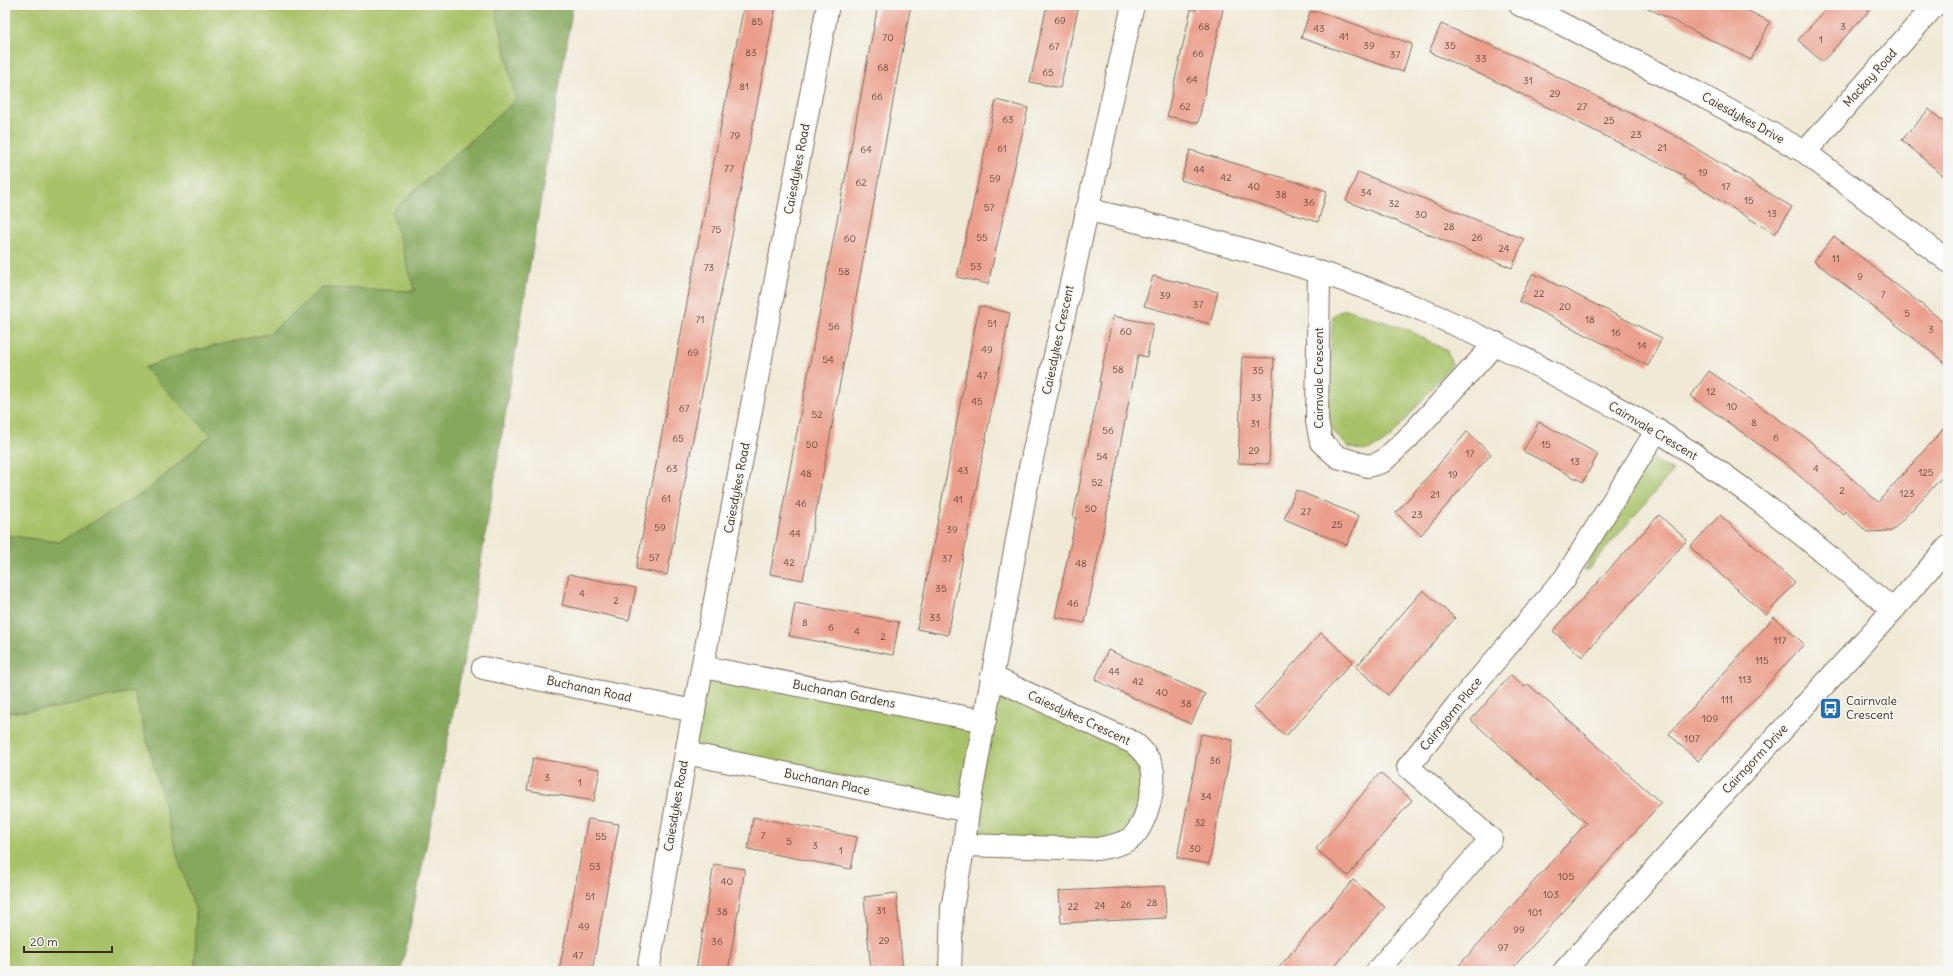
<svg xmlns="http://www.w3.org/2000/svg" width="1953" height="976" viewBox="0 0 1953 976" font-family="Delius,sans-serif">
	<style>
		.green { fill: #a8c269; stroke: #727644 }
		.forest { fill: #86a85d; stroke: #60693e }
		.building { fill: #eb9e8b }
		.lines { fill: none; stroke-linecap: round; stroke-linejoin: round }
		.minor-casing { stroke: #7a6d5e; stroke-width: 24 }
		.tertiary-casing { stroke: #7a6d5e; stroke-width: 24 }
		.minor { stroke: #fff; stroke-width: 22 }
		.tertiary { stroke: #fff; stroke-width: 22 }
		.labels { text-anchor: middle; stroke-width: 3.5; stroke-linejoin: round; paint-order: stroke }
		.number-label { font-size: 10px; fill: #674739 }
		.street-label { font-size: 12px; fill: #3b2a1e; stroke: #f6f6f2 }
		.poi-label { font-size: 12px; fill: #3b2a1e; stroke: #f6f6f2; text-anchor: start }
	</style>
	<rect width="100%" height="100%" fill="#f6f6f2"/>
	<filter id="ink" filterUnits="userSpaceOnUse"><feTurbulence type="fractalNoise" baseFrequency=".025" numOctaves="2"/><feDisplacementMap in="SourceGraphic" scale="8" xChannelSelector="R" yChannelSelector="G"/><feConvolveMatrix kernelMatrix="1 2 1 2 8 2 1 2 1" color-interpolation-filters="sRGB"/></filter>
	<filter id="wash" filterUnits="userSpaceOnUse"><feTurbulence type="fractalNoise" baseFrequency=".012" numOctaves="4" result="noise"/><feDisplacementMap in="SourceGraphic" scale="16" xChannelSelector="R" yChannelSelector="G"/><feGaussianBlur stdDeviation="0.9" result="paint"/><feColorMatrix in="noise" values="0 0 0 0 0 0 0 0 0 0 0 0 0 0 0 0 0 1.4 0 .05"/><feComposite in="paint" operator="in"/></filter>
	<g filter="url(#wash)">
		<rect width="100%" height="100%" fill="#f0e9d5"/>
		<g class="green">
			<path d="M5,5H495L516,100L392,211L415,291L322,288L269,334L192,351L144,368L211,435L148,490L59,542L5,535Z"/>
			<path d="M1346,309L1409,330L1447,351L1452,364L1390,438L1378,446L1364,451L1348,447L1335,433L1328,421L1327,406L1333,316L1340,311Z"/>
			<path d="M1652,459L1673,471L1586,572L1584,570L1646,465Z"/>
			<path d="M703,667L985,721L992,677L1134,743L1152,769L1130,838L964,845L968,812L686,753Z"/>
			<path d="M134,691L179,861L196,912L195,971H5V713L53,708Z"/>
		</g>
		<path class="forest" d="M495,5H573L468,639L401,971H195L196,912L179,861L134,691L53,708L5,713V535L59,542L148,490L211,435L144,368L192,351L269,334L322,288L415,291L392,212L516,100Z"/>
		<g id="blocks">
			<g class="building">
				<path d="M744,5H776L667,575L636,569Z"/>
				<path d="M878,5H911L803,580L770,574Z"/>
				<path d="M1047,5H1079L1060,88L1030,82Z"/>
				<path d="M1197,5H1224L1198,123L1167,116L1191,9L1196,10Z"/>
				<path d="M1642,5H1737L1770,22L1751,60Z"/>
				<path d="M1830,5H1874L1822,62L1798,40Z"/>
				<path d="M1310,12H1320L1412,44L1403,72L1301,38Z"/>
				<path d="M1441,24L1518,57L1674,135L1792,207L1775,234L1683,178L1685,176L1491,79L1429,52Z"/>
				<path d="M996,100L1028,108L988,284L957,277Z"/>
				<path d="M1929,109L1948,126V180L1902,140Z"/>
				<path d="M1190,150L1327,191L1318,222L1181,180Z"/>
				<path d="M1358,172L1524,239L1512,268L1346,201Z"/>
				<path d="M1834,236L1948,325V365L1814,261Z"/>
				<path d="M1533,273L1662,338L1648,366L1519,301Z"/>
				<path d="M1153,276L1218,292L1210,324L1144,306Z"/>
				<path d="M979,306L1010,313L948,635L917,629Z"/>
				<path d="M1113,316L1153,324L1147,357L1138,355L1085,623L1055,617L1076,518L1073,517L1101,382H1099Z"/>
				<path d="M1242,357L1274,358L1269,464L1238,463Z"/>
				<path d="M1709,371L1810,441L1878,502L1948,424V471L1892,531L1867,532L1845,511L1843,514L1785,463L1691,396Z"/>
				<path d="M1539,422L1598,454L1583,482L1523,451Z"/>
				<path d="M1467,432L1491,454L1421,535L1396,513Z"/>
				<path d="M1296,490L1359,516L1347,545L1284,519Z"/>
				<path d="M1659,515L1687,540L1582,657L1553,631Z"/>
				<path d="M1720,515L1795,583L1766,615L1690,547Z"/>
				<path d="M569,574L636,588L629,620L562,605Z"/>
				<path d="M1423,590L1455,618L1388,695L1356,667Z"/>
				<path d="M795,603L899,622L893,655L789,636Z"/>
				<path d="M1774,617L1804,644L1698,761L1669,734Z"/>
				<path d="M1321,633L1353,661L1286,736L1254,708Z"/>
				<path d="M1108,650L1205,694L1191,724L1095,680Z"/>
				<path d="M1511,675L1525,687L1528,684L1661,803L1510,971H1454L1586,823L1471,720Z"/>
				<path d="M1201,734L1233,740L1209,864L1177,858Z"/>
				<path d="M533,758L600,769L594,801L527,790Z"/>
				<path d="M1380,773L1412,800L1348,876L1316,849Z"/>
				<path d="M753,817L857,837L851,869L748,849Z"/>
				<path d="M588,819L619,824L592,971H559Z"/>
				<path d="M714,864L745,869L728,971H696Z"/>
				<path d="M1353,880L1385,907L1331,971H1276Z"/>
				<path d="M1165,886L1166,918L1061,923L1059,891Z"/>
				<path d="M896,893L903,971H871L864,897Z"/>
			</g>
		</g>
	</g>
	<g filter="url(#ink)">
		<use href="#blocks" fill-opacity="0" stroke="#7a6d5e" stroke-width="1"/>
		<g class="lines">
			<defs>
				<g id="minor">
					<path d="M1520,5L1552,19L1695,92L1805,152L1948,261"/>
					<path d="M1805,152L1935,5"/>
					<path d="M1086,209C1198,236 1314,265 1420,309C1472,331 1522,357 1572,384C1600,399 1629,413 1656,430C1741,482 1817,546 1893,610"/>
					<path d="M1319,273L1317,421L1321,442L1338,457L1368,466L1382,462L1407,439L1496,343"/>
					<path d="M703,667L985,721"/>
					<path d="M483,668L694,711"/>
					<path d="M686,753L968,811"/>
					<path d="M964,845L1097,849C1109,847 1120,845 1130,839C1145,828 1157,785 1152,767C1148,756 1142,750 1134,743L992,677"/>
					<path d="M648,971L686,753L828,5"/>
					<path d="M950,971L952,908L964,845L968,811L1030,468L1133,5"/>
					<path d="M1377,971L1491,839L1408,767L1457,705L1565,578L1657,430"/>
				</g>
				<path id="tertiary" d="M1564,971L1715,803L1893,610L1948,547"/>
			</defs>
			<use href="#minor" class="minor-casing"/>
			<use href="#tertiary" class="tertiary-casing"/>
			<use href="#minor" class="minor"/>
			<use href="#tertiary" class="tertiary"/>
		</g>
	</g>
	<defs>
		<symbol id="bus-square" viewBox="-11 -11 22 22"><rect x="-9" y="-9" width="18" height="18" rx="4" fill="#1f6fb2" stroke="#f6f6f2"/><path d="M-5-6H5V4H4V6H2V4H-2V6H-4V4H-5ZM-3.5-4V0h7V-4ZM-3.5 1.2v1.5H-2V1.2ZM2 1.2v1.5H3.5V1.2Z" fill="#fff"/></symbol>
	</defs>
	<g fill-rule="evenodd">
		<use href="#bus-square" x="1818" y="696" width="25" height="25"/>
	</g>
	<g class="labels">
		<g class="number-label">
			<text x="1060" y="24">69</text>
			<text x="757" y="25">85</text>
			<text x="1204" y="30">68</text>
			<text x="1843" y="30">3</text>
			<text x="1319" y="32">43</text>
			<text x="1344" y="40">41</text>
			<text x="888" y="41">70</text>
			<text x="1821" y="43">1</text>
			<text x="1369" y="49">39</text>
			<text x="1450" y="49">35</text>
			<text x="1054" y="50">67</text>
			<text x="751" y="56">83</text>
			<text x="1198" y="57">66</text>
			<text x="1395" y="58">37</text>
			<text x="1481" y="62">33</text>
			<text x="883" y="71">68</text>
			<text x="1048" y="76">65</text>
			<text x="1192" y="83">64</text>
			<text x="1528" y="84">31</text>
			<text x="744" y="90">81</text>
			<text x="1555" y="97">29</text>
			<text x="877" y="100">66</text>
			<text x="1185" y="110">62</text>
			<text x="1582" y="110">27</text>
			<text x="1008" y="123">63</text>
			<text x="1609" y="124">25</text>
			<text x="1636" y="138">23</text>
			<text x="735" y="139">79</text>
			<text x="1662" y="151">21</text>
			<text x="1002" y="152">61</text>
			<text x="866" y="153">64</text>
			<text x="729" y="172">77</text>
			<text x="1199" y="173">44</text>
			<text x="1703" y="176">19</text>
			<text x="1226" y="181">42</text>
			<text x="995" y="182">59</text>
			<text x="861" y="186">62</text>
			<text x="1254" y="190">40</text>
			<text x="1726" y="190">17</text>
			<text x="1366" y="196">34</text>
			<text x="1281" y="198">38</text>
			<text x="1749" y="204">15</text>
			<text x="1309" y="206">36</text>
			<text x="1394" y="207">32</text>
			<text x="989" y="211">57</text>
			<text x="1772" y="217">13</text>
			<text x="1421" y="218">30</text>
			<text x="1449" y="230">28</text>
			<text x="716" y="233">75</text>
			<text x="982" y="241">55</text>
			<text x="1477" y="241">26</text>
			<text x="850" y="242">60</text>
			<text x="1504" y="252">24</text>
			<text x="1836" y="262">11</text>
			<text x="976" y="270">53</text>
			<text x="709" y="271">73</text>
			<text x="844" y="275">58</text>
			<text x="1860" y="280">9</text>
			<text x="1539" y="297">22</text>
			<text x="1883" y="298">7</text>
			<text x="1165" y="299">39</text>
			<text x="1198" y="308">37</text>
			<text x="1565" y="310">20</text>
			<text x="1907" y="317">5</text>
			<text x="700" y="323">71</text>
			<text x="1590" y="323">18</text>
			<text x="992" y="327">51</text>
			<text x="834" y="330">56</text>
			<text x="1931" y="333">3</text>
			<text x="1126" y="335">60</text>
			<text x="1616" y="336">16</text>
			<text x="1642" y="349">14</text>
			<text x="987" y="353">49</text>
			<text x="693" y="356">69</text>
			<text x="828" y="363">54</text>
			<text x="1118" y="373">58</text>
			<text x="1258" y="374">35</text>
			<text x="982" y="379">47</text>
			<text x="1711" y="395">12</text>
			<text x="1256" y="401">33</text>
			<text x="977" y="405">45</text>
			<text x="1732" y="410">10</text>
			<text x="684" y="412">67</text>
			<text x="817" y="418">52</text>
			<text x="1754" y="426">8</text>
			<text x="1255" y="427">31</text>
			<text x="1108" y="434">56</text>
			<text x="1776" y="441">6</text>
			<text x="678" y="442">65</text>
			<text x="812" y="448">50</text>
			<text x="1546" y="448">15</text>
			<text x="1254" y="454">29</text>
			<text x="1470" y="457">17</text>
			<text x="1102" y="460">54</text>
			<text x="1575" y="465">13</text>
			<text x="672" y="472">63</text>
			<text x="1816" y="472">4</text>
			<text x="963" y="474">43</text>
			<text x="1926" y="476">125</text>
			<text x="806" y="477">48</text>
			<text x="1453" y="478">19</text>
			<text x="1097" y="486">52</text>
			<text x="1842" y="494">2</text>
			<text x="1907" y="497">123</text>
			<text x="1435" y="498">21</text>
			<text x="666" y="502">61</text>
			<text x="958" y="503">41</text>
			<text x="801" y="507">46</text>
			<text x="1091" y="512">50</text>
			<text x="1306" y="515">27</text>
			<text x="1417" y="518">23</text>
			<text x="1337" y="528">25</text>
			<text x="660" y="531">59</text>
			<text x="952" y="533">39</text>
			<text x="795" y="537">44</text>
			<text x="654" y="561">57</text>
			<text x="947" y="562">37</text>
			<text x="789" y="566">42</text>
			<text x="1081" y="567">48</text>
			<text x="941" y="592">35</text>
			<text x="582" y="597">4</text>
			<text x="616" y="604">2</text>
			<text x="1073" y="607">46</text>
			<text x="935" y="621">33</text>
			<text x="805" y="626">8</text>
			<text x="831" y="631">6</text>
			<text x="857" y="635">4</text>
			<text x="883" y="640">2</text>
			<text x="1780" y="644">117</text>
			<text x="1762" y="664">115</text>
			<text x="1114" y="675">44</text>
			<text x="1745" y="683">113</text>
			<text x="1138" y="685">42</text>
			<text x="1162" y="696">40</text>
			<text x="1727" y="703">111</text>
			<text x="1186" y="707">38</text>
			<text x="1710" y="722">109</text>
			<text x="1692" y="742">107</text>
			<text x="1215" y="764">36</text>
			<text x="547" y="781">3</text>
			<text x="580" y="786">1</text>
			<text x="1206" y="800">34</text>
			<text x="1200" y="826">32</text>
			<text x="763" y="839">7</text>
			<text x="601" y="840">55</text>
			<text x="789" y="845">5</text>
			<text x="815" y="849">3</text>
			<text x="1195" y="852">30</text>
			<text x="841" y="854">1</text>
			<text x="595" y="870">53</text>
			<text x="1566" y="880">105</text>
			<text x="727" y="885">40</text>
			<text x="1551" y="898">103</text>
			<text x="590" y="900">51</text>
			<text x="1152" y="906">28</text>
			<text x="1126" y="908">26</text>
			<text x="1100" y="909">24</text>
			<text x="1073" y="910">22</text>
			<text x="881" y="914">31</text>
			<text x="722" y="915">38</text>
			<text x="1535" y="916">101</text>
			<text x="584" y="930">49</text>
			<text x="1519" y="933">99</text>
			<text x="884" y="944">29</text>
			<text x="717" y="945">36</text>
			<text x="1503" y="951">97</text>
			<text x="578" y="959">47</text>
		</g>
		<g class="street-label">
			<text transform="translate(1870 78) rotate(-48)" y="4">Mackay Road</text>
			<text transform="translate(1743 118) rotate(29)" y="4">Caiesdykes Drive</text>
			<text transform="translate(797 169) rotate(-79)" y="4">Caiesdykes Road</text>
			<text transform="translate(1058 340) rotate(-78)" y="4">Caiesdykes Crescent</text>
			<text transform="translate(1319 378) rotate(-90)" y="4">Cairnvale Crescent</text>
			<text transform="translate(1653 431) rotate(31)" y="4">Cairnvale Crescent</text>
			<text transform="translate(737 488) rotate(-79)" y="4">Caiesdykes Road</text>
			<text transform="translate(589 689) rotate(12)" y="4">Buchanan Road</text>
			<text transform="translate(844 694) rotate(11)" y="4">Buchanan Gardens</text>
			<text transform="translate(1451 714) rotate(-51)" y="4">Cairngorm Place</text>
			<text transform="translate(1079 718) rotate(25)" y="4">Caiesdykes Crescent</text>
			<text transform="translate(1755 759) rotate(-47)" y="4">Cairngorm Drive</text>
			<text transform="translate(827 782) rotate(12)" y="4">Buchanan Place</text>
			<text transform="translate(676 806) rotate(-80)" y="4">Caiesdykes Road</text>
		</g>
		<g class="poi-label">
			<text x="1846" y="705">Cairnvale<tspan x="1846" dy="14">Crescent</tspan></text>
		</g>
	</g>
	<rect width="1953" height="976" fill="none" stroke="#f6f6f2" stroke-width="20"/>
	<path d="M24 946v6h88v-6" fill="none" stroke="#3b2a1e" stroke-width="2"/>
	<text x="30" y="946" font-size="12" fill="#3b2a1e" stroke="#f6f6f2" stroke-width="3" paint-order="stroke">20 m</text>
</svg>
